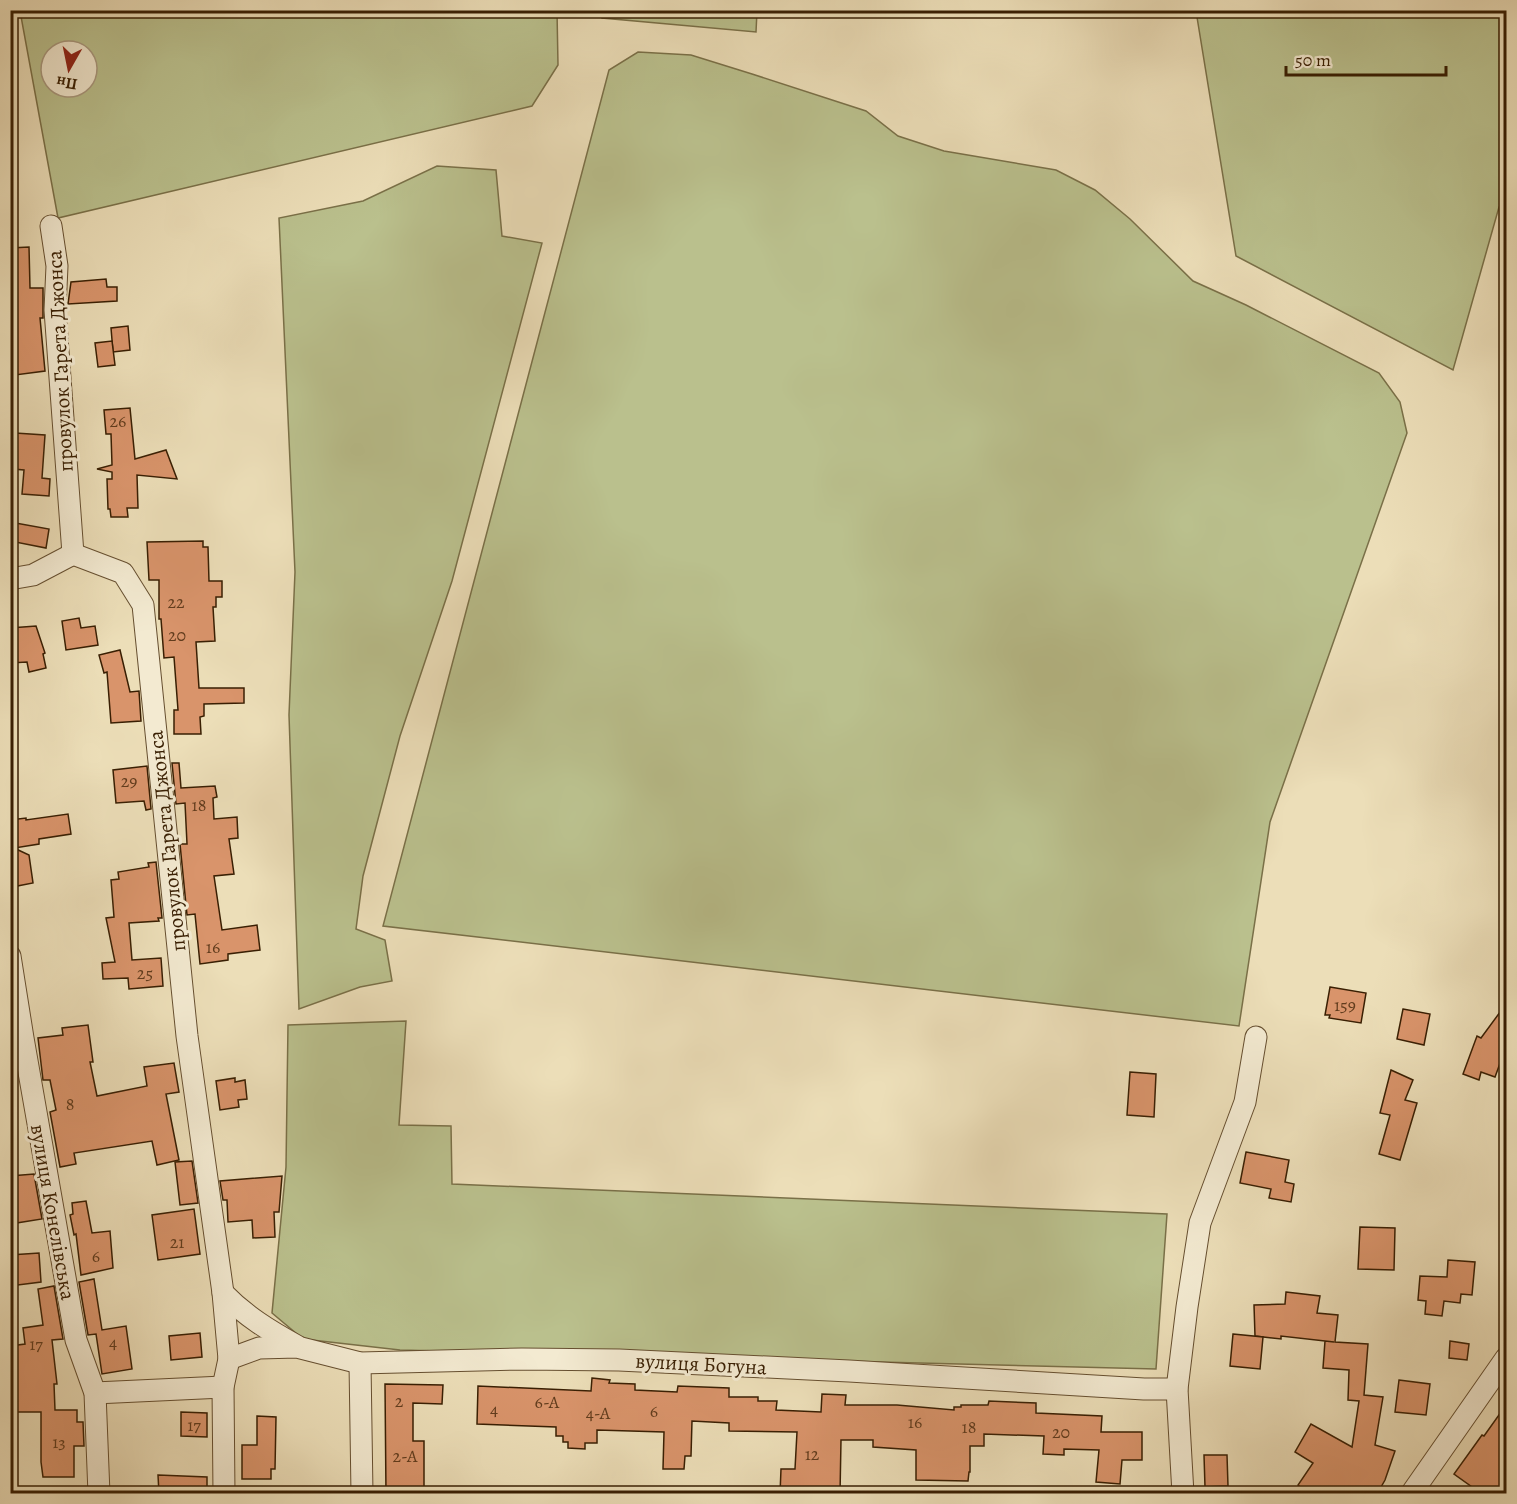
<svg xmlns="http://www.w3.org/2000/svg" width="1517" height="1504" viewBox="0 0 1517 1504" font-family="Alegreya,serif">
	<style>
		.green { fill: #bac08d; stroke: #7a7048; stroke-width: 1.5; fill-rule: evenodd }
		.building { fill: #d9946b; stroke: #391f03; stroke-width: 1.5 }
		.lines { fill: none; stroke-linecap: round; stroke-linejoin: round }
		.street-casing { stroke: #664f30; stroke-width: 23 }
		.street { stroke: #f3ead1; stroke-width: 21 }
		.labels { text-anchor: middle; stroke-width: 6; stroke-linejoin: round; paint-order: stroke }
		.number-label { font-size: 18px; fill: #613c1d }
		.street-label { font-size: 21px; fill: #391f03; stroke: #f3ead1 }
	</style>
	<rect width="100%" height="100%" fill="#ecdeb8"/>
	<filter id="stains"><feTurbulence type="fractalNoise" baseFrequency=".00333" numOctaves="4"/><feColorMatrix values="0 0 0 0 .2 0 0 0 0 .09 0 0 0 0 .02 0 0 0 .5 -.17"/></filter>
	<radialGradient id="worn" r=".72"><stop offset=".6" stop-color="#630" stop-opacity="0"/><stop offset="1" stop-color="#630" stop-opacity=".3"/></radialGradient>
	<g class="green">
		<path d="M20,11H557L558,65L532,106L58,218ZM51,51H87V87H51Z"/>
		<path d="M602,11H757L756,32L602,18Z"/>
		<path d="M1196,11H1506V208L1499,207L1453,370L1236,256Z"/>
		<path d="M638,52L691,55L752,74L866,111L898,136L944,151L1056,170L1095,190L1130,219L1193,281L1246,305L1379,373L1400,402L1407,433L1270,822L1239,1026L383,926L609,70Z"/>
		<path d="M437,166L496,170L502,236L542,243L452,581L400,736L363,876L356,929L385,940L392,981L360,987L299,1009L289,715L295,572L279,218L363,201Z"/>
		<path d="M406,1021L399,1125L451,1126L452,1184L1167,1214L1156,1369L400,1350L303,1339L272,1313L286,1167L288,1025Z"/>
	</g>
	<g class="building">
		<path d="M29,247L30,288H43V318H40L45,371L15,375L12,339L13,284H10V248Z"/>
		<path d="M106,279L107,287H117V301L68,304L71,282Z"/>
		<path d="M128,326L130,350L113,352L111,328Z"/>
		<path d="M112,341L115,365L98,367L95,343Z"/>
		<path d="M130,408L135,459L166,450L177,479L137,475L138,508H127L128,517H111L110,509H108L107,479H112V472L97,469L112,465L111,434H106L104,410Z"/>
		<path d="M15,433L45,435L42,478L50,479L49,496L22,494L24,470L13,469Z"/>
		<path d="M10,522L49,529L46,548L10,541Z"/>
		<path d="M203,541V547H208L209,581H222V597H216V607H213L215,641L196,642L199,688H244V703L204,704V716L200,717L201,734H174V710H178L174,657L164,658L161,619H159V580H149L147,542Z"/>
		<path d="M79,618L81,628L95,626L98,645L66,650L62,621Z"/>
		<path d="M36,626L45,653L43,654L46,668L29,672L27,662L10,663V628Z"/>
		<path d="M120,650L130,692L139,691L141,721L111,723L107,672L104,673L99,655Z"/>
		<path d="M172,763H179L181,788L215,786L217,797L213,798L214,819L237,817L238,838L229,839L234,874L214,876L222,930L257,925L260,950L228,954V960L200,964L195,914L187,915L180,844H187L185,803L176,804Z"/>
		<path d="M147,766L151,809L146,810L144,801L116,803L113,770Z"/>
		<path d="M68,814L71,834L39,839V844L14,848L29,855L33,883L12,887L10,877V820L26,818V820Z"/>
		<path d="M156,862L162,918H158L159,921L129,923L132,960L161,958L163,986L129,989L128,978L103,979L102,963L115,962L106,918L114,917L111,880L119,879L118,872L149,867L148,863Z"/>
		<path d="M1330,987L1366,993L1361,1023L1329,1018L1330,1015H1325Z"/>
		<path d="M1506,1004V1047L1495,1077L1481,1072L1479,1080L1463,1074L1477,1036L1481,1038Z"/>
		<path d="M1403,1009L1430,1014L1424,1045L1397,1039Z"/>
		<path d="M88,1025L93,1062H90L97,1096L147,1086L144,1067L174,1063L179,1092L166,1094L179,1160L157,1165L152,1141L74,1153L76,1164L60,1167L50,1112L56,1110L50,1080H43L38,1038L63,1035L62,1028Z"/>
		<path d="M1391,1070L1413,1080L1405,1100L1417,1103L1400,1160L1379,1154L1390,1115L1380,1113Z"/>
		<path d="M1130,1072L1156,1074L1154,1117L1127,1115Z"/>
		<path d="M235,1078V1082L245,1080L247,1099L238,1100L239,1107L220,1110L216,1081Z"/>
		<path d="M1246,1152L1289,1160L1285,1182L1294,1184L1291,1202L1269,1198L1271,1189L1240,1183Z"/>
		<path d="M192,1161L198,1203L180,1205L175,1162Z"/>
		<path d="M34,1174L42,1219L10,1224V1176Z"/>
		<path d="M282,1176L279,1212H274L275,1237L253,1238L252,1220L228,1222L227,1200H223L220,1181Z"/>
		<path d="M86,1201L92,1233L110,1231L113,1268L81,1275L76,1234L74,1235L70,1215L73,1214L72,1203Z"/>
		<path d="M194,1209L200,1254L158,1260L152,1215Z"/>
		<path d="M1360,1227L1395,1228L1394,1270L1358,1269Z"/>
		<path d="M39,1253L41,1282L10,1286V1255Z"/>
		<path d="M1448,1260L1475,1262L1472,1295L1461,1294L1460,1303L1444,1301L1442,1316L1425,1314L1426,1301L1418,1300L1420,1276L1447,1277Z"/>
		<path d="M94,1279L102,1330L126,1326L132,1369L102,1374L96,1334L88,1335L79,1282Z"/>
		<path d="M54,1286L63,1339L52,1340L57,1384H54L55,1410H77V1422H83L84,1446H74V1477H43L41,1462V1412H10V1346L25,1344L23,1328L43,1325L38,1289Z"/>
		<path d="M1286,1292L1320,1296L1317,1313L1338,1315L1335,1342L1368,1344L1364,1395L1383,1397L1375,1445L1395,1451L1385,1480L1377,1494H1309L1298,1485L1313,1463L1295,1452L1311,1424L1352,1447L1359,1401L1348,1400L1349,1370L1323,1368L1325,1341L1334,1342L1281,1336V1339L1255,1336L1254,1305L1285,1304Z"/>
		<path d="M200,1333L202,1357L171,1360L169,1336Z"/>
		<path d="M1233,1334L1263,1337L1260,1369L1230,1366Z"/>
		<path d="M1450,1341L1469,1344L1467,1360L1449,1358Z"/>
		<path d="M592,1378L610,1380L609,1383L635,1384V1390L677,1392L678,1386L729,1388V1397H758V1401H777L776,1410L821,1412L822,1394L846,1395L845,1405H897L954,1410V1407H961V1405H988L989,1401L1036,1403V1413L1102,1416L1101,1432H1142V1460H1122L1120,1484L1096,1482L1099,1450L1064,1449V1455L1043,1454L1044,1436L984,1434V1446H970V1472H969L968,1481L916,1480V1450L873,1447V1440H841L840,1494H780L781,1469H795L797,1432L729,1431V1423L692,1421L691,1456H685L684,1469H663L664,1432L597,1430V1443H585V1449L568,1448V1442H563V1436H556V1427L477,1424L478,1386L591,1391Z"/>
		<path d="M1399,1380L1430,1384L1426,1415L1395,1412Z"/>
		<path d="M385,1384L443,1385L442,1404L413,1403V1441H424V1490H408V1494H386Z"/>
		<path d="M1506,1405V1494H1482L1454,1474L1482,1435L1484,1436Z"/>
		<path d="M181,1412L207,1413V1437L181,1436Z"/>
		<path d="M257,1416L276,1417L275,1469H271V1479H242V1445H257Z"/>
		<path d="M1204,1455H1227L1228,1486L1205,1487Z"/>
		<path d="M158,1475L207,1477V1494H159Z"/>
	</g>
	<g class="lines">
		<defs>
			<g id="street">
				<path d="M51,226L57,266L55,310L73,554"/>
				<path d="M73,554L123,573L143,605L187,1036L223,1293L229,1359L223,1387L224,1494"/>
				<path d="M10,579L33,575L73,554"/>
				<path d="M10,956L23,1038L76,1340L95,1393L99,1494"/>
				<path d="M223,1293C245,1316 270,1331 297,1346"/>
				<path d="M229,1359L259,1348L297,1347L360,1363L522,1359L619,1360L849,1371L1144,1389H1177"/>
				<path d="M360,1363L362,1494"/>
				<path d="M95,1393L223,1387"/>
				<path d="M1183,1494L1177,1389L1187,1307L1200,1223L1245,1102L1256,1037"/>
				<path d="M1411,1494L1506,1358"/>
			</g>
		</defs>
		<use href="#street" class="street-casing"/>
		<use href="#street" class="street"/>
	</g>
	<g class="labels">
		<g class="number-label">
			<text x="118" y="427">26</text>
			<text x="176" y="608">22</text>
			<text x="177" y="641">20</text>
			<text x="129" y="787">29</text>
			<text x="199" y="811">18</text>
			<text x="213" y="953">16</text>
			<text x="145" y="979">25</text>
			<text x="1345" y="1011">159</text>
			<text x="70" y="1110">8</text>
			<text x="177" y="1248">21</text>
			<text x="96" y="1262">6</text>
			<text x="113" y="1348">4</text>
			<text x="36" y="1350">17</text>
			<text x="399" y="1407">2</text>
			<text x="547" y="1408">6-А</text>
			<text x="494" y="1415">4</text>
			<text x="654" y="1417">6</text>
			<text x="598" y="1419">4-А</text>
			<text x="915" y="1428">16</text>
			<text x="194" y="1431">17</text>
			<text x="969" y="1433">18</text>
			<text x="1061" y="1438">20</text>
			<text x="59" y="1448">13</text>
			<text x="812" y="1460">12</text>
			<text x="405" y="1462">2-А</text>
		</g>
		<g class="street-label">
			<text transform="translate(60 361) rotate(-93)" y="7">провулок Гарета Джонса</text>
			<text transform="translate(167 841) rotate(-96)" y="7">провулок Гарета Джонса</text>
			<text transform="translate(53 1212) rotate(80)" y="7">вулиця Конелівська</text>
			<text transform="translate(701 1364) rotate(3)" y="7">вулиця Богуна</text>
		</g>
	</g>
	<rect width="1517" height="1504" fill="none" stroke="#ecdeb8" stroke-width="36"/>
	<rect x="12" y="12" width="1493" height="1480" fill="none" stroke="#391f03" stroke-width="3"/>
	<rect x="18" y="18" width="1481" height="1468" fill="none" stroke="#391f03" stroke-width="1.5"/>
	<g transform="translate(69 69) rotate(189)"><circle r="28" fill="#f3ead1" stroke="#a9997f" stroke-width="1.5"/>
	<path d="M0-4.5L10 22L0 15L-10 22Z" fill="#8f2418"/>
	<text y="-9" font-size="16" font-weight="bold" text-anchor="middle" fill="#391f03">Пн</text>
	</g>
	<path d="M1286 66v9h160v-9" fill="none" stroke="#391f03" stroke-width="3"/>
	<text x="1295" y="66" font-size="18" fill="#391f03" stroke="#f3ead1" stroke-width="4.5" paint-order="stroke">50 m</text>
	<rect width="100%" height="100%" filter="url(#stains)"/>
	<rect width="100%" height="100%" fill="url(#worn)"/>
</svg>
